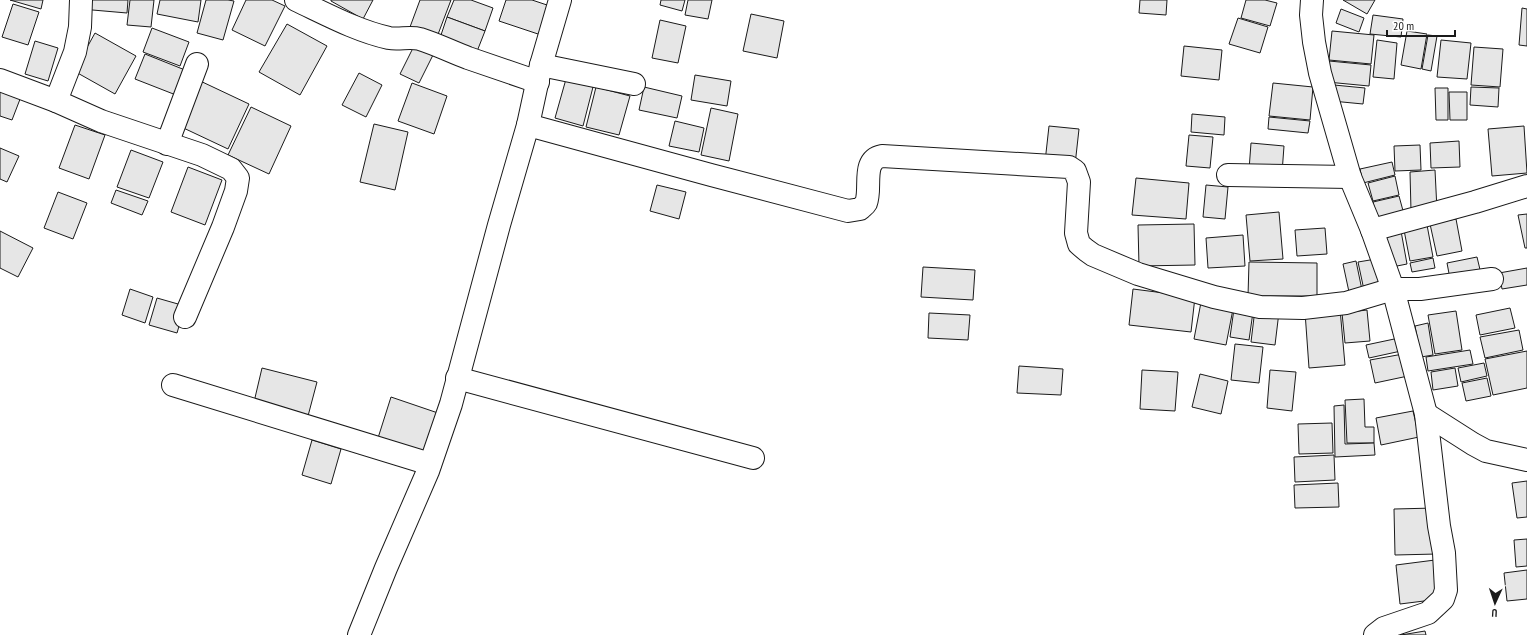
<svg xmlns="http://www.w3.org/2000/svg" width="1527" height="635" viewBox="0 0 1527 635" font-family="'PT Sans Narrow',sans-serif">
	<style>
		.building { fill: #e6e6e6; stroke: #1a1a1a }
		.lines { fill: none; stroke-linecap: round; stroke-linejoin: round }
		.minor-casing { stroke: #1a1a1a; stroke-width: 24 }
		.minor { stroke: #fff; stroke-width: 22 }
	</style>
	<rect width="100%" height="100%" fill="#fff"/>
	<g class="building">
		<path d="M10,0H43L41,9Z"/>
		<path d="M82,0H128L127,13L81,9Z"/>
		<path d="M130,0H154L151,27L127,25Z"/>
		<path d="M160,0H201L198,22L157,14Z"/>
		<path d="M206,0H228L234,1L223,40L197,33Z"/>
		<path d="M246,0H272L285,6L265,46L232,30Z"/>
		<path d="M331,0H373L363,19L331,1Z"/>
		<path d="M420,0H451L437,37L410,27Z"/>
		<path d="M454,0H471L493,8L485,31L447,17Z"/>
		<path d="M506,0H532L550,6L541,35L499,21Z"/>
		<path d="M661,0H685L682,11L660,5Z"/>
		<path d="M688,0H712L708,19L685,15Z"/>
		<path d="M1140,0H1167L1166,15L1139,13Z"/>
		<path d="M1246,0H1265L1277,3L1270,26L1241,18Z"/>
		<path d="M1343,0H1375L1367,14Z"/>
		<path d="M13,4L39,12L28,45L2,37Z"/>
		<path d="M1522,8L1527,9V46L1519,45Z"/>
		<path d="M1341,9L1364,18L1359,32L1336,23Z"/>
		<path d="M751,14L784,21L777,58L743,51Z"/>
		<path d="M1373,15L1403,19L1401,37L1370,34Z"/>
		<path d="M447,17L485,31L476,54L439,41Z"/>
		<path d="M1238,18L1268,27L1260,53L1229,44Z"/>
		<path d="M660,20L686,26L678,63L652,58Z"/>
		<path d="M287,24L327,46L300,95L259,72Z"/>
		<path d="M152,28L189,42L180,66L143,52Z"/>
		<path d="M1332,31L1374,35L1371,64L1329,60Z"/>
		<path d="M1407,31L1427,34L1421,69L1401,65Z"/>
		<path d="M95,33L136,56L115,94L74,71Z"/>
		<path d="M1428,35L1437,36L1431,71L1422,69Z"/>
		<path d="M1377,40L1397,43L1394,79L1373,77Z"/>
		<path d="M1441,40L1471,43L1467,79L1437,77Z"/>
		<path d="M35,41L58,48L48,81L25,74Z"/>
		<path d="M414,46L433,55L419,83L400,74Z"/>
		<path d="M1184,46L1222,50L1219,80L1181,76Z"/>
		<path d="M1474,47L1503,49L1500,87L1471,85Z"/>
		<path d="M145,54L185,70L176,95L135,79Z"/>
		<path d="M1329,61L1371,65L1369,86L1327,82Z"/>
		<path d="M359,73L382,85L366,117L342,105Z"/>
		<path d="M695,75L731,81L727,106L691,100Z"/>
		<path d="M196,79L249,104L228,149L175,124Z"/>
		<path d="M566,79L593,87L583,126L555,118Z"/>
		<path d="M412,83L447,96L434,134L398,121Z"/>
		<path d="M1273,83L1313,87L1310,120L1269,116Z"/>
		<path d="M1334,85L1365,88L1363,104L1332,101Z"/>
		<path d="M0,86L22,94L12,120L0,116Z"/>
		<path d="M596,87L630,96L619,135L586,127Z"/>
		<path d="M644,87L682,96L677,118L639,110Z"/>
		<path d="M1471,87L1499,88L1498,107L1470,105Z"/>
		<path d="M1435,88H1448V120H1436Z"/>
		<path d="M1449,92H1467V120H1450Z"/>
		<path d="M251,107L291,126L269,174L228,155Z"/>
		<path d="M711,108L738,114L729,161L701,155Z"/>
		<path d="M1192,114L1225,117L1224,135L1191,132Z"/>
		<path d="M1269,117L1310,121L1308,133L1268,129Z"/>
		<path d="M675,121L704,128L699,152L669,146Z"/>
		<path d="M374,124L408,132L395,190L360,182Z"/>
		<path d="M75,125L105,135L89,179L59,168Z"/>
		<path d="M1049,126L1079,129L1075,165L1045,162Z"/>
		<path d="M1524,126L1527,173L1492,176L1488,129Z"/>
		<path d="M1189,135L1213,137L1210,168L1186,166Z"/>
		<path d="M1459,141L1460,167L1431,168L1430,143Z"/>
		<path d="M1251,143L1284,146L1282,173L1249,170Z"/>
		<path d="M1420,145L1421,170L1395,171L1394,146Z"/>
		<path d="M0,148L19,156L7,182L0,179Z"/>
		<path d="M131,150L163,162L149,198L117,187Z"/>
		<path d="M1392,162L1395,175L1363,183L1360,169Z"/>
		<path d="M188,167L222,180L205,225L171,212Z"/>
		<path d="M1435,170L1437,210L1411,211L1410,172Z"/>
		<path d="M1395,176L1399,195L1373,201L1368,183Z"/>
		<path d="M1136,178L1189,183L1186,219L1132,215Z"/>
		<path d="M657,185L686,192L679,219L650,211Z"/>
		<path d="M1206,185L1228,187L1225,219L1203,217Z"/>
		<path d="M116,190L148,201L142,215L111,203Z"/>
		<path d="M58,192L87,203L73,239L44,228Z"/>
		<path d="M1399,196L1405,218L1378,224L1373,202Z"/>
		<path d="M1279,212L1283,259L1250,261L1246,215Z"/>
		<path d="M1527,214V248H1525L1518,215Z"/>
		<path d="M1456,219L1462,251L1437,256L1430,224Z"/>
		<path d="M1194,224L1195,265L1139,266L1138,225Z"/>
		<path d="M1427,225L1433,257L1410,261L1404,230Z"/>
		<path d="M1325,228L1327,254L1297,256L1295,230Z"/>
		<path d="M0,231L33,248L18,277L0,268Z"/>
		<path d="M1401,231L1407,264L1387,268L1380,235Z"/>
		<path d="M1243,235L1245,266L1208,268L1206,238Z"/>
		<path d="M1477,257L1482,278L1451,284L1447,263Z"/>
		<path d="M1433,258L1435,268L1412,272L1410,263Z"/>
		<path d="M1376,259L1382,287L1364,290L1358,262Z"/>
		<path d="M1356,261L1362,290L1349,292L1343,264Z"/>
		<path d="M1249,262L1317,263V296H1248Z"/>
		<path d="M923,267L975,270L973,300L921,297Z"/>
		<path d="M1527,268V285L1502,289L1499,273Z"/>
		<path d="M130,289L153,297L145,323L122,315Z"/>
		<path d="M1133,289L1195,297L1191,332L1129,325Z"/>
		<path d="M1202,297L1234,304L1226,345L1194,339Z"/>
		<path d="M157,298L185,306L177,333L149,325Z"/>
		<path d="M1510,308L1515,328L1480,335L1476,315Z"/>
		<path d="M1234,309L1253,312L1249,340L1230,337Z"/>
		<path d="M1255,309L1279,312L1275,345L1251,342Z"/>
		<path d="M1340,309L1345,365L1309,368L1305,312Z"/>
		<path d="M1367,310L1370,341L1345,343L1342,313Z"/>
		<path d="M1456,311L1462,350L1435,354L1428,315Z"/>
		<path d="M929,313L970,315L968,340L928,338Z"/>
		<path d="M1428,323L1433,355L1421,357L1415,326Z"/>
		<path d="M1519,330L1523,350L1485,358L1480,337Z"/>
		<path d="M1399,338L1401,351L1369,358L1366,345Z"/>
		<path d="M1235,344L1263,347L1259,383L1231,380Z"/>
		<path d="M1470,350L1473,364L1428,371L1426,357Z"/>
		<path d="M1527,351V388L1493,395L1485,359Z"/>
		<path d="M1403,354L1408,376L1375,383L1370,360Z"/>
		<path d="M1484,363L1487,376L1461,382L1458,368Z"/>
		<path d="M1019,366L1063,369L1061,395L1017,393Z"/>
		<path d="M262,368L317,382L308,416L254,402Z"/>
		<path d="M1455,368L1458,386L1433,390L1431,372Z"/>
		<path d="M1142,370L1178,372L1175,411L1140,409Z"/>
		<path d="M1270,370L1296,372L1292,411L1267,408Z"/>
		<path d="M1200,374L1228,381L1221,414L1192,407Z"/>
		<path d="M1487,378L1491,396L1466,401L1462,383Z"/>
		<path d="M391,397L438,413L424,453L378,438Z"/>
		<path d="M1364,399L1365,427H1374V443H1347L1345,400Z"/>
		<path d="M1344,405L1345,444L1374,443L1375,455L1335,457L1334,406Z"/>
		<path d="M1413,411L1419,437L1381,445L1376,418Z"/>
		<path d="M1332,423L1333,453L1299,454L1298,424Z"/>
		<path d="M312,440L341,449L331,484L302,475Z"/>
		<path d="M1334,455L1335,480L1295,482L1294,457Z"/>
		<path d="M1527,481V517L1517,518L1512,483Z"/>
		<path d="M1338,483L1339,507L1295,508L1294,485Z"/>
		<path d="M1435,508L1437,554L1395,555L1394,509Z"/>
		<path d="M1527,539V566L1516,567L1514,540Z"/>
		<path d="M1435,560L1440,599L1400,604L1396,565Z"/>
		<path d="M1527,570V599L1507,601L1504,573Z"/>
		<path d="M1425,631L1426,635H1401Z"/>
	</g>
	<g class="lines">
		<defs>
			<g id="minor">
				<path d="M296,0C326,14 357,31 389,38C400,40 409,36 420,39C436,44 452,52 468,58C491,66 514,74 538,82"/>
				<path d="M1312,0L1311,15L1314,42L1320,73L1350,177L1372,230L1393,289L1426,414L1439,526L1444,553L1446,590L1443,599L1428,613L1384,628L1375,635"/>
				<path d="M541,65L634,84"/>
				<path d="M0,80L56,101L101,121L202,155L231,169L238,178L236,191L223,227L185,317"/>
				<path d="M56,101L75,52L80,27L81,0"/>
				<path d="M528,125L711,175L848,211L860,209C862,207 865,205 866,203C872,188 861,160 882,156L1069,167L1075,171L1079,182L1076,233L1079,244L1086,250L1093,255L1138,274L1214,297L1260,307L1303,308L1346,303L1393,289H1420L1492,279"/>
				<path d="M167,144L197,64"/>
				<path d="M1228,175L1350,177"/>
				<path d="M1372,230L1475,202L1527,186"/>
				<path d="M457,378L753,458"/>
				<path d="M173,385L430,464"/>
				<path d="M1426,414L1473,444L1486,451L1527,460"/>
				<path d="M359,635L386,568L428,471L451,404L499,225L528,125L541,65L560,0"/>
			</g>
		</defs>
		<use href="#minor" class="minor-casing"/>
		<use href="#minor" class="minor"/>
	</g>
	<g transform="translate(1495 603) rotate(183)" stroke="#ffffff" stroke-width="3" paint-order="stroke">
	<path d="M0-3L7 15L0 10L-7 15Z" fill="#1a1a1a"/>
	<text y="-6" font-size="11" font-weight="bold" text-anchor="middle" fill="#1a1a1a">U</text>
	</g>
	<path d="M1387 30v6h68v-6" fill="none" stroke="#1a1a1a" stroke-width="2"/>
	<text x="1393" y="30" font-size="12" fill="#1a1a1a" stroke="#ffffff" stroke-width="3" paint-order="stroke">20 m</text>
</svg>
